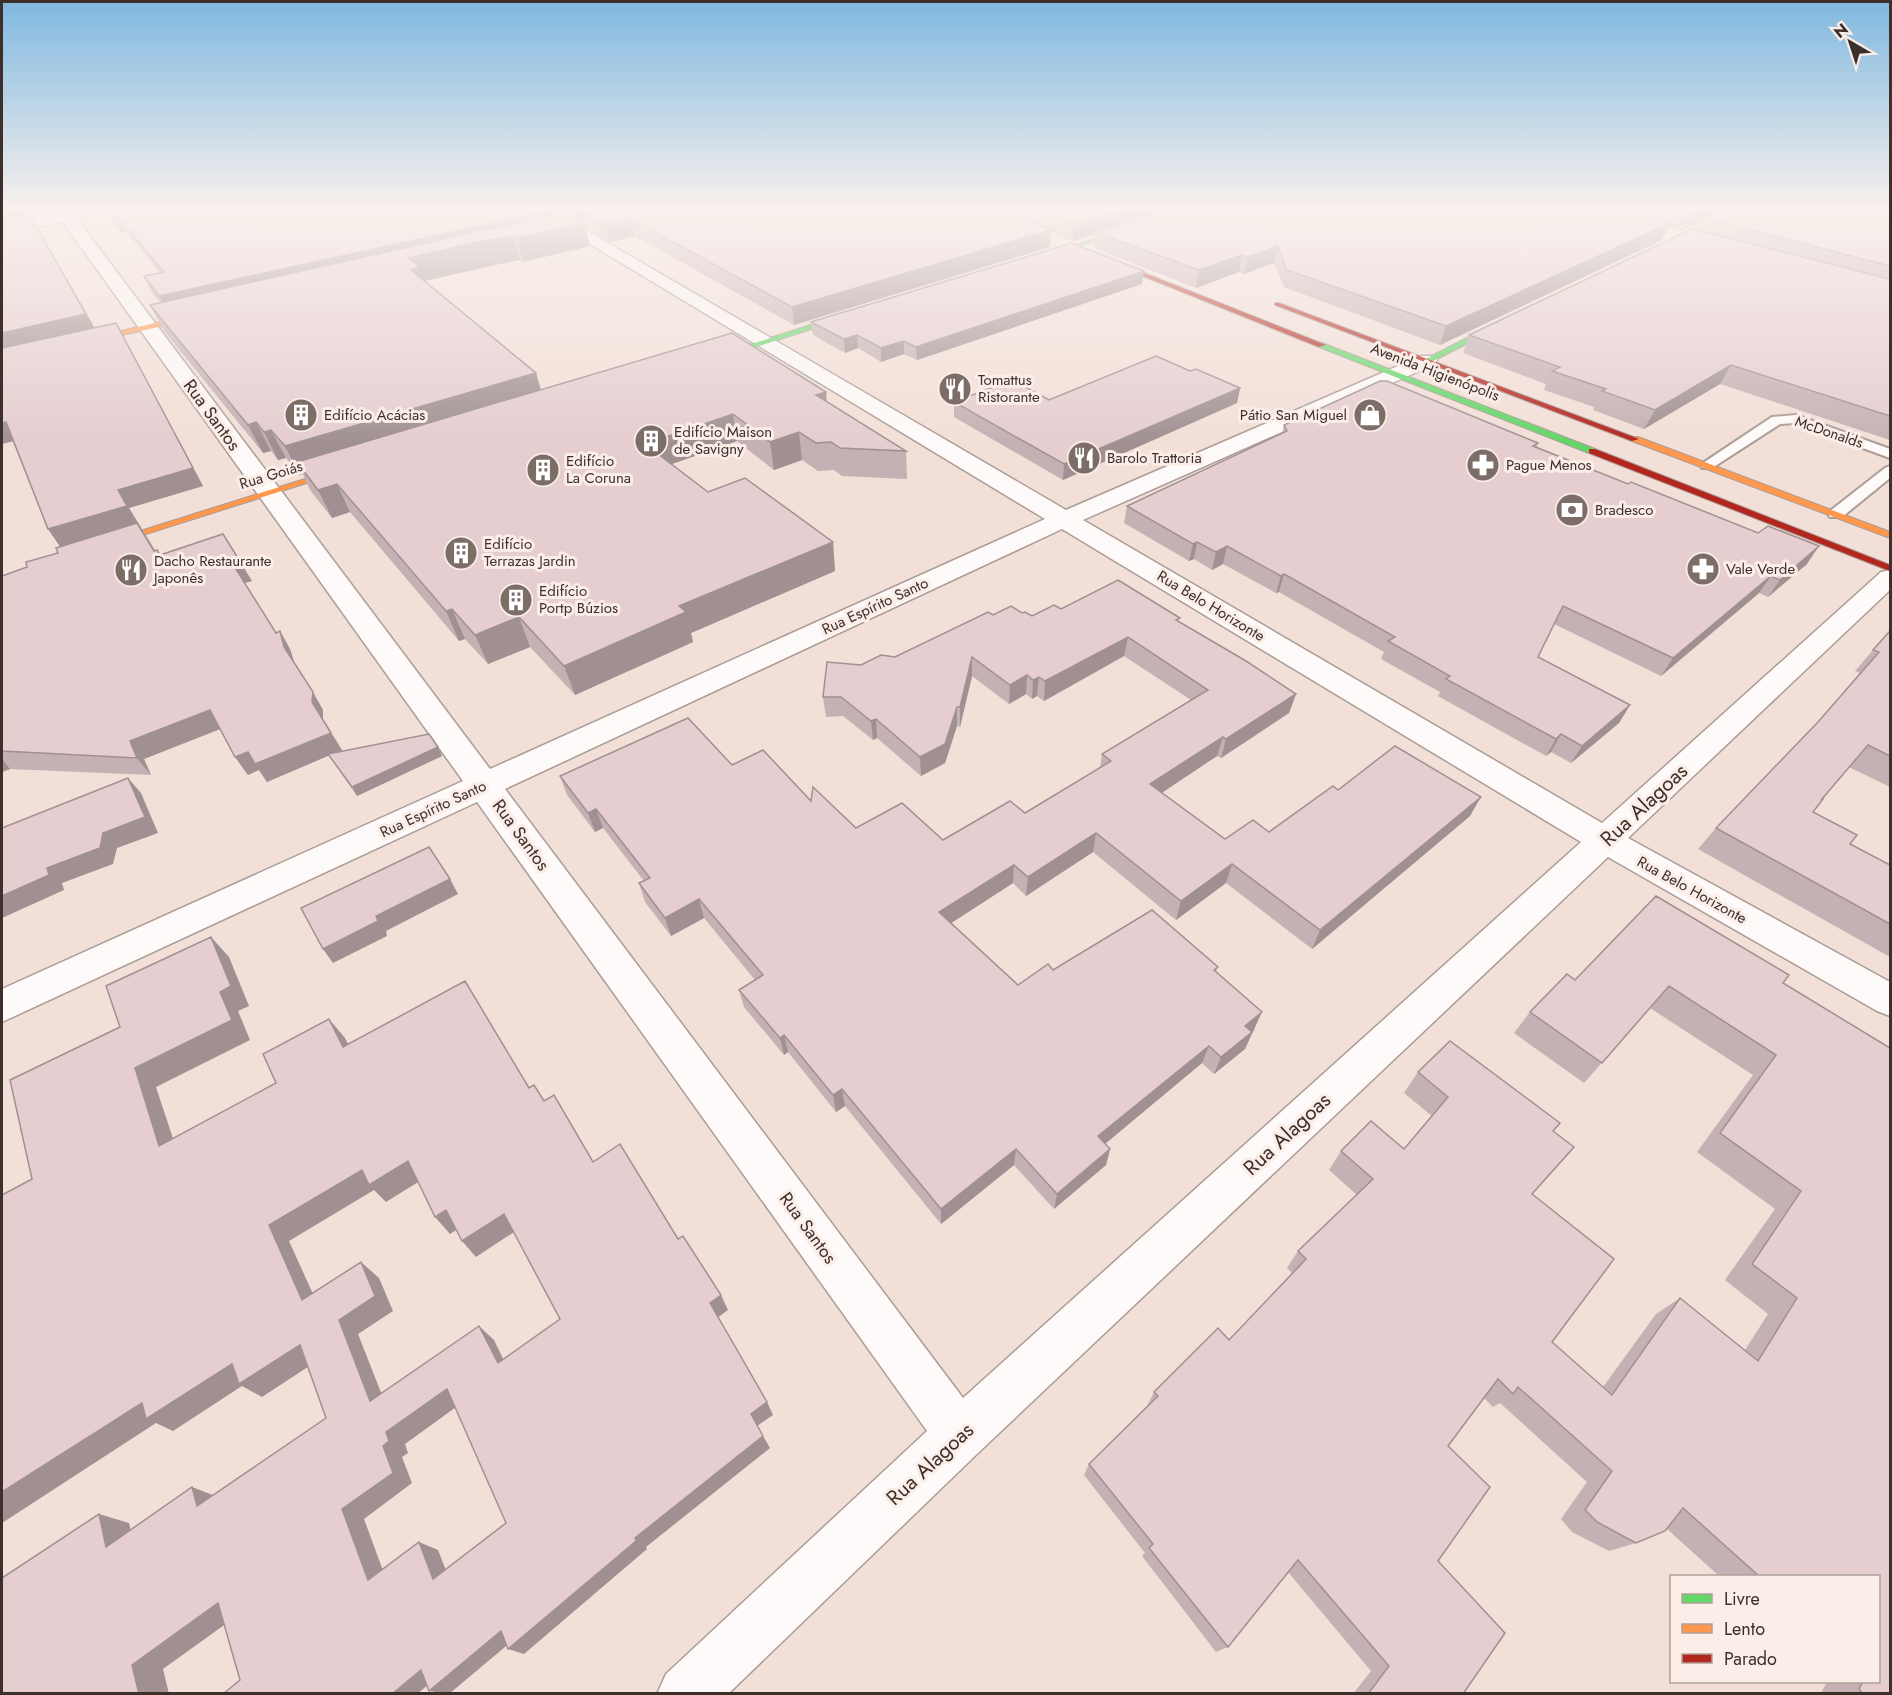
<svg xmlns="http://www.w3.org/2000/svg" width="1892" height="1695" viewBox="0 0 1892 1695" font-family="Jost,sans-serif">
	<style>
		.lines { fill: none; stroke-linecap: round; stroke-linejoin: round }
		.lane-casing { stroke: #ab9c96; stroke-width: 4 }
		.street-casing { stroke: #ab9c96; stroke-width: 3 }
		.fast-casing { stroke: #ab9c96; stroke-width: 2 }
		.slow-casing { stroke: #ab9c96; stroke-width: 2 }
		.jam-casing { stroke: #ab9c96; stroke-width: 2 }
		.lane { fill: #fdfaf9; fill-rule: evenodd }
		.street { fill: #fdfaf9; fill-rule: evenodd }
		.fast { fill: #63d668; fill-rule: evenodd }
		.slow { fill: #ff974d; fill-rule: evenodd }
		.jam { fill: #b3261e; fill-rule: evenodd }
		.wall { fill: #c5b0b3 }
		.shaded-wall { fill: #a09092 }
		.building { fill: #e5cdd0; stroke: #a09092; stroke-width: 1.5; fill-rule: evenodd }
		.labels { text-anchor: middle; stroke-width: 6; stroke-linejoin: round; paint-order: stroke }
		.far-street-label { font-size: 15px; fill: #3d302a; stroke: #fbede7 }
		.far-poi-label { font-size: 15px; fill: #3d302a; stroke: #fbede7; text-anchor: start }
		.street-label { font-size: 18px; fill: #3d302a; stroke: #fbede7 }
		.near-street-label { font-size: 21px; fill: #3d302a; stroke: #fbede7 }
	</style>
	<rect width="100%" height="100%" fill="#f2dfd7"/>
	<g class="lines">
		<defs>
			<g id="lane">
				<path d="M1796,415L1890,449V458L1795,423L1780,424L1712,468H1702L1700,465L1772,417Z"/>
				<path d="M1890,466V478L1842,517H1830L1828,514L1830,511L1885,468Z"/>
			</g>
			<path id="street" d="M53,207H67L71,212L97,207H126L124,210L77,219L490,769L1045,519L529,207H546L1066,510L1421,356H1435L1437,360L1435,364L1083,520L1602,823L1881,572L1890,570V590L1628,838L1890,982V1016L1877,1011L1608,857L978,1453L728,1694H657L666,1674L927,1431L477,802L2,1022V989L463,781L63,222L2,233V225L58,214ZM1062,529L1581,842L963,1398L505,789Z"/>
			<g id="fast">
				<path d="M660,207H670L540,239L537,237Z"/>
				<path d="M1199,207H1208L1037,259L1032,258Z"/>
				<path d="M1744,207H1751L1658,250L1653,249Z"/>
				<path d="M851,312L858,314L712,361L705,359Z"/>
				<path d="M1504,319L1511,321L1431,362L1424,360Z"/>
				<path d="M1322,343L1595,449L1596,451L1589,453L1319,347L1318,345Z"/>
			</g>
			<g id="slow">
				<path d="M204,312H207V316L2,362V358Z"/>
				<path d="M1632,437H1638L1890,532V538L1632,441Z"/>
				<path d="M346,466L354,468L105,547H97L96,545Z"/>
			</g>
			<g id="jam">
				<path d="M1100,257H1104L1326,345L1319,347L1100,259Z"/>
				<path d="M1275,303H1279L1639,439L1632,441L1275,305Z"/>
				<path d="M1589,449H1595L1890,565V571L1589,453Z"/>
			</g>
		</defs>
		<use href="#lane" class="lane-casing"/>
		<use href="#street" class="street-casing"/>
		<use href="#fast" class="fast-casing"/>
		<use href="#slow" class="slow-casing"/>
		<use href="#jam" class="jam-casing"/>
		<use href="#lane" class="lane"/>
		<use href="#street" class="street"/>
		<use href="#fast" class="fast"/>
		<use href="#slow" class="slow"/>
		<use href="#jam" class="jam"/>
	</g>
	<g class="wall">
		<path d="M102,207H547L552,210L553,215L561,213L550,207H1732L1681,231L1668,227L1662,240L1440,345L1284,287L1274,263L1244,274L1239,272L1196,288L1094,248L1095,234L1073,241L1051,232L1050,247L794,325L635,236L610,242L591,231L589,218L580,220L584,223L590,246L523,262L520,260L495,265L425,281L536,373L541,390L826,401L906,451L907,479L842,476L834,470L818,471L802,460L774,470L737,441L672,464L708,492L833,542L835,571L691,633L693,642L575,695L530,647L488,664L465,639L459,641L350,512L332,518L310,490L303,474L299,475L286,458L278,460L271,451L263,453L164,331L150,305L160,302L153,294L144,276L160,273L126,232L122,233L107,216Z"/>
		<path d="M1890,207V440L1720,384L1644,429L1593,410L1594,407L1544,390L1546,384L1463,353L1469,335L1706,232L1712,220Z"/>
		<path d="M1142,284L917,360L904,354L881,362L858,348L845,353L813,335L811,322Z"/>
		<path d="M116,323L203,486L129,508L155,550L160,555L252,581L245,583L276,633L280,631L290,649L294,663L323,710V719L342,750L336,753L438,747L442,756L357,796L329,755L267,782L259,770L248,775L235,757L220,728L144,759L151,775L10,769L2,772V576L27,567L58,553L60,546L48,529L13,441L94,328Z"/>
		<path d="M1190,371L1240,388L1237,403L1063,480L954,417V402L1049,400Z"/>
		<path d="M1284,425L1538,443L1536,448L1807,564L1768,597L1759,593L1661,676L1554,624L1538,657L1630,705L1619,723L1571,763L1551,752L1546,756L1438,696L1440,692L1381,659L1384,652L1279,592L1276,593L1223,564L1212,570L1194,559L1189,561L1124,523L1127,506L1282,434Z"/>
		<path d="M1061,609L1179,622L1296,694L1289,713L1221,758L1217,756L1162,793L1225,839L1269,832L1338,790L1470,816L1312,949L1226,883L1176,920L1093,852L1026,896L1013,883L951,923L1018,985L1053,970L1218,967L1216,972L1255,1030L1252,1032L1245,1049L1214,1074L1202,1063L1105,1144L1110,1149L1106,1165L1054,1209L1014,1165L941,1224L845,1106L836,1112L788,1052L784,1055L744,1007L739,990L755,980L704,918L671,936L645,902L639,883L644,881L603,828L595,832L567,795L560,776L732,765L811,801L856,828L943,840L1025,813L1100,768L1102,754L1191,700L1124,656L1044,701L1037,696L1032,699L1026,694L1009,704L972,676L960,727L957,726L945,763L921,776L877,738L873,740L843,716L826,717L823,697L861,665L895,657L993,615L1022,613L1032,616Z"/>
		<path d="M1890,631V787L1849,767L1822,799L1813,812L1850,844L1890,865V957L1698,849L1716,828L1818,722L1860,673L1855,671L1873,650Z"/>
		<path d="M1656,896L1789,975L1783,983L1890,1048V1694H1822L1821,1693L1827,1682H1878V1576H1719L1666,1528L1665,1531L1636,1543L1609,1551L1572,1532L1561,1519L1587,1482L1500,1403L1493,1407L1484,1398L1448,1446L1490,1487L1438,1561L1505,1633L1463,1694H1353L1371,1671L1288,1572L1228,1647L1216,1652L1142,1556L1145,1553L1084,1475L1089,1464L1147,1406L1154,1392L1218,1328L1229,1340L1292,1273L1287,1268L1298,1251L1357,1195L1329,1170L1341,1151L1371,1121L1404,1149L1432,1116L1404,1093L1418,1072L1450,1041L1560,1123L1553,1131L1574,1147L1532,1194L1614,1259L1552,1342L1603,1387L1656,1314L1680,1298L1745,1350L1768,1314L1725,1280L1775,1209L1697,1152L1753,1075L1650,1008L1584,1083L1514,1033L1530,1012L1567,974L1575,980Z"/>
	</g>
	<g class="shaded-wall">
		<path d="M2,207H25L96,330L2,352Z"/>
		<path d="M572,207H640L588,215L589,218L575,221Z"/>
		<path d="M1133,207H1183L1095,232V234L1073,241L1074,224Z"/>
		<path d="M1705,207H1732L1681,231L1689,214Z"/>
		<path d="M552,210L556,226L513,236L520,260L495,265L424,281L168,314L159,296Z"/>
		<path d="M117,216L126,232L122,233L113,217Z"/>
		<path d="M631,219L635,236L610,242L606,225Z"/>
		<path d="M584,223L590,246L523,262L517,238Z"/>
		<path d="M1670,223L1662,240L1440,345L1446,326Z"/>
		<path d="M1051,230L1050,247L794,325L792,307Z"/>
		<path d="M1278,246L1274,263L1244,274L1248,257Z"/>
		<path d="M1242,255L1239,272L1196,288L1199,270Z"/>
		<path d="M1144,271L1142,284L917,360L916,347Z"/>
		<path d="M116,323L203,486L129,508L165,568L61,548L48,529L118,490Z"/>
		<path d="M857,335L858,348L845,353L844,339Z"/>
		<path d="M904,341V354L881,362V348Z"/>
		<path d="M1731,365L1720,384L1644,429L1655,410Z"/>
		<path d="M536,373L544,401L297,462L303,474L299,475L285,446Z"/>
		<path d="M1240,388L1237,403L1063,480L1064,464Z"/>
		<path d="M826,392L828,419L816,395Z"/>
		<path d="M733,414L737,441L652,471L645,444Z"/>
		<path d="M6,422L18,440L2,444V423Z"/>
		<path d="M256,422L271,451L263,453L248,425Z"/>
		<path d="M271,430L286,458L278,460L264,432Z"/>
		<path d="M799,432L802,460L774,470L770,442Z"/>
		<path d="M337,484L350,512L332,518L318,490Z"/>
		<path d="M833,542L835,571L691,633L693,642L575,695L564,666L679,606Z"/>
		<path d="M1197,542L1194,559L1189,561L1193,544Z"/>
		<path d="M1227,546L1223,564L1212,570L1216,552Z"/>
		<path d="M1819,546L1807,564L1768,597L1780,580Z"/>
		<path d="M241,563L252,581L244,583L234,566Z"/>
		<path d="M1284,574L1279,592L1276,593L1281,576Z"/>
		<path d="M1771,576L1759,593L1661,676L1673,658Z"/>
		<path d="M452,609L465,639L459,641L446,611Z"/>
		<path d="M519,617L530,647L488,664L475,635Z"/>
		<path d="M280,631L290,649L295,664L284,647Z"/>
		<path d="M1128,637L1124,656L1044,701L1045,681Z"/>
		<path d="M972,657V676L960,727V707Z"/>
		<path d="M1027,675L1026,694L1009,704L1010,685Z"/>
		<path d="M1039,677L1037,696L1032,699L1033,680Z"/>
		<path d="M313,692L323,710V719L312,702Z"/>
		<path d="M1296,694L1289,713L1221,758L1226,739Z"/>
		<path d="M1630,705L1619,723L1571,763L1582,746Z"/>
		<path d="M957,707V726L945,763L921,776L920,757Z"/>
		<path d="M210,710L223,728L144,759L151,775L137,758L130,741Z"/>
		<path d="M876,719L877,738L873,740L871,721Z"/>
		<path d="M331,733L342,750L267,782L259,770L248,775L235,757L248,752Z"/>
		<path d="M1561,734L1551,752L1546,756L1556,739Z"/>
		<path d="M1223,737L1217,756L1146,803L1150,784Z"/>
		<path d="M438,747L442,756L357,796L352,787Z"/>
		<path d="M2,759L10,769L2,772Z"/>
		<path d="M128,778L141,793L158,833L117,848L113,864L62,883L64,890L2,918V896L103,833Z"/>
		<path d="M1481,797L1470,816L1312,949L1320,930Z"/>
		<path d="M596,809L603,828L595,832L588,813Z"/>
		<path d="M1096,833L1093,852L1026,896L1028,877Z"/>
		<path d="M1232,864L1226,883L1176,920L1181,901Z"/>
		<path d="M1014,865L1013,883L939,931V912Z"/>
		<path d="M450,879L458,894L386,931L387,936L333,963L323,949L376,916Z"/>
		<path d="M699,899L704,918L671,936L665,918Z"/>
		<path d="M211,937L229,957L249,1006L238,1011L250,1040L156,1087L181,1163L159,1146L135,1068L220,992Z"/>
		<path d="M1262,1012L1245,1049L1214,1074L1221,1057L1245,1026Z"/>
		<path d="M329,1019L345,1038L359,1066L343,1047Z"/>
		<path d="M784,1035L788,1052L784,1055L780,1038Z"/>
		<path d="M1209,1046L1202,1063L1094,1153L1098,1136Z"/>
		<path d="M842,1089L845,1106L836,1112L833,1095Z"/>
		<path d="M1016,1149L1014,1165L941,1224V1209Z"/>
		<path d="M1110,1149L1106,1165L1054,1209L1057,1194Z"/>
		<path d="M408,1161L423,1179L386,1202L374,1190L289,1241L322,1314L302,1300L269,1225L362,1170Z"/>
		<path d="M446,1210L461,1227L450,1234L435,1217Z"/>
		<path d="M504,1214L517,1230L476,1257L462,1241Z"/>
		<path d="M361,1262L379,1278L393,1311L358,1334L389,1413L370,1401L339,1320Z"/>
		<path d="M721,1295L728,1310L717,1318L710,1303Z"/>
		<path d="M479,1326L494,1340L512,1377L498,1363Z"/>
		<path d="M300,1345L320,1359L262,1397L242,1386L173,1431L156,1423L2,1523V1492L142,1403L232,1364Z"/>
		<path d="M447,1389L463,1402L405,1444L408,1453L402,1457L412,1483L364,1519L389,1587L368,1580L342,1509L383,1446L386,1432Z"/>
		<path d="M767,1402L773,1415L757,1426L751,1414Z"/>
		<path d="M763,1436L770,1448L646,1547L647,1549L524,1654L508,1649L635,1538Z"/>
		<path d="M192,1487L218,1497L197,1506Z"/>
		<path d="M99,1514L129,1523L136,1555L106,1547Z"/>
		<path d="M419,1542L438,1550L452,1586L433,1579Z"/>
		<path d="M218,1603L245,1610L163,1669L169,1694H139L132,1665Z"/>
		<path d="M501,1631L518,1636L449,1694L429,1691Z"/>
		<path d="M421,1670L441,1674L417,1694H392Z"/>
	</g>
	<g class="building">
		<path d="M104,207H547L552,210L159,296L144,276L164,272L117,216L113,217Z"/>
		<path d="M623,207H990L1051,230L792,307L631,219L606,225L588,215Z"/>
		<path d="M1028,207H1133L1074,224Z"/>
		<path d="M1178,207H1606L1670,223L1446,326L1287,270L1278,246L1248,257L1242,255L1199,270L1095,232Z"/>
		<path d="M1658,207H1705L1689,214Z"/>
		<path d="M1740,207H1890V266L1712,220Z"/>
		<path d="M566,212L584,223L517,238L513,236L487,240L408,258L420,267L411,270L536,373L285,446L271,430L264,432L256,422L248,425L150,305Z"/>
		<path d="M29,214L86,314L2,333V219Z"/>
		<path d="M1692,229L1890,279V416L1731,365L1655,410L1602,391L1606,389L1552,371L1560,367L1469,335Z"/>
		<path d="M1072,243L1144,271L916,347L904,341L881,348L857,335L844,339L811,322Z"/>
		<path d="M116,323L193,468L118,490L127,506L48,529L6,422L2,423V348Z"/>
		<path d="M732,333L826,392L816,395L906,451L840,448L831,442L816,443L799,432L770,442L733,414L645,444L708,492L745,478L833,542L679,606L686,612L564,666L519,617L475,635L452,609L446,611L337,484L318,490L297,462Z"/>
		<path d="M1156,356L1190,371L1196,369L1240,388L1064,464L954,402L1012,380L1049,400Z"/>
		<path d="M1380,381H1387L1538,443L1533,446L1628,484L1631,482L1758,533L1768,526L1819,546L1780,580L1771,576L1673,658L1563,606L1538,657L1630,705L1582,746L1561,734L1556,739L1446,679L1450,676L1388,641L1395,637L1284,574L1281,576L1227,546L1216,552L1197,542L1193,544L1127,506L1287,431L1284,425Z"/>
		<path d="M137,523L154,551L157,550L160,555L223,534L241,563L234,566L276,633L280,631L284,647L313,692L312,702L331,733L255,764L248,752L235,757L210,710L130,741L137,758L2,751V576L27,567L26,562L58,553L56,548Z"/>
		<path d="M1118,580L1180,618L1176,620L1246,661L1296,694L1226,739L1223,737L1150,784L1225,839L1253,820L1269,832L1333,786L1338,790L1395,746L1481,797L1320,930L1232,864L1181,901L1096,833L1028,877L1014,865L939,912L1018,985L1048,964L1053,970L1152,910L1218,967L1214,970L1262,1012L1245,1026L1252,1032L1221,1057L1209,1046L1098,1136L1110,1149L1057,1194L1016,1149L941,1209L842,1089L833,1095L784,1035L780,1038L739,990L763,975L699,899L665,918L639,883L650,878L596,809L588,813L560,776L688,718L732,765L763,750L811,801L813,787L856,828L902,803L943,840L1010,801L1025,813L1111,761L1102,754L1208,690L1128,637L1045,681L1039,677L1033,680L1027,675L1010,685L972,657L960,707H957L945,744L920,757L876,719L871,721L841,697H823L827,662L861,665L881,655L895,657L988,612L993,615L1011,606L1022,613L1025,612L1032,616L1054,605L1061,609Z"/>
		<path d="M1890,631V756L1868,745L1822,799H1823L1813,812L1857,835L1850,844L1890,865V924L1716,828L1818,722L1879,652L1873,650Z"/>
		<path d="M429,734L438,747L352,787L328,754Z"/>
		<path d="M128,778L145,817L103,833L100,848L47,868L49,875L2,896V828Z"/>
		<path d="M429,847L450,879L376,916L378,921L323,949L301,908Z"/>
		<path d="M1656,896L1789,975L1783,983L1890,1048V1694H1863L1859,1689L1863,1682H1878V1576H1759L1683,1508L1665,1531L1636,1543L1597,1522L1585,1510L1612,1471L1518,1387L1513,1394L1498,1379L1448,1446L1490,1487L1438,1561L1505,1633L1463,1694H1368L1389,1666L1298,1560L1228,1647L1149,1548L1153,1544L1089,1464L1158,1396L1154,1392L1218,1328L1229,1340L1306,1259L1298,1251L1373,1179L1341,1151L1371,1121L1404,1149L1448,1097L1418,1072L1450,1041L1560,1123L1553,1131L1574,1147L1532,1194L1614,1259L1552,1342L1612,1395L1680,1298L1758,1361L1797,1298L1752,1264L1801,1191L1720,1133L1776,1055L1669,986L1602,1063L1530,1012L1567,974L1575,980Z"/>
		<path d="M211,937L231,986L220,992L232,1020L135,1068L159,1146L276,1083L263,1054L329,1019L343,1047L465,981L529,1088L534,1085L544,1101L554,1095L593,1162L620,1144L678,1239L683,1236L721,1295L710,1303L767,1402L751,1414L763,1436L635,1538L636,1541L508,1649L501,1631L429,1691L421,1670L392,1694H223L240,1680L218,1603L132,1665L139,1694H2V1578L99,1514L106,1547L192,1487L197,1506L326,1418L300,1345L239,1384L232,1364L146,1419L142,1403L2,1492V1195L32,1179L10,1080L120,1027L106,986ZM408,1161L435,1217L446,1210L462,1241L504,1214L560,1319L498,1363L479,1326L370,1401L339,1320L375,1296L361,1262L302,1300L269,1225L362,1170L369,1185ZM447,1389L506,1523L433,1579L419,1542L368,1580L342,1509L393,1473L383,1446L389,1441L386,1432Z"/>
	</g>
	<linearGradient id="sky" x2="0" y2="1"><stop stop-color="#7fb8e0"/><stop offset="0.47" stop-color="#f9f1ed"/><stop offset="1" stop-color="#f9f1ed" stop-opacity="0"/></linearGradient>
	<rect width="1892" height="444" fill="url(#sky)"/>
	<defs>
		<symbol id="restaurant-disc" viewBox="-11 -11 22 22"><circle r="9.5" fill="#7c6d67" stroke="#fbede7"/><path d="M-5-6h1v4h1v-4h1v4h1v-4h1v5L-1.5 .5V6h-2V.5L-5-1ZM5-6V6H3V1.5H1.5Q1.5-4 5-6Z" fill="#fff"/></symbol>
		<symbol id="building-disc" viewBox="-11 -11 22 22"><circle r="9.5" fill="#7c6d67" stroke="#fbede7"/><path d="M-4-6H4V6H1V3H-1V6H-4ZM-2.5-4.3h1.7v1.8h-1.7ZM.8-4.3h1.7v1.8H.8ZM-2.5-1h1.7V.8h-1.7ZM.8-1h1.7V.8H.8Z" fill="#fff"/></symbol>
		<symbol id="shop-disc" viewBox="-11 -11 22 22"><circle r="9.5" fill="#7c6d67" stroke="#fbede7"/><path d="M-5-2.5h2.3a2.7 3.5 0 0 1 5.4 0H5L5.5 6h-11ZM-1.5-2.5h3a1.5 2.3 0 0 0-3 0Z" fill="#fff"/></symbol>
		<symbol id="pharmacy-disc" viewBox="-11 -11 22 22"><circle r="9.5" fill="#7c6d67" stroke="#fbede7"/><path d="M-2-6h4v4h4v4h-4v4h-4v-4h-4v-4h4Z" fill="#fff"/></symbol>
		<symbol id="bank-disc" viewBox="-11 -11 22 22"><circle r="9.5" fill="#7c6d67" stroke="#fbede7"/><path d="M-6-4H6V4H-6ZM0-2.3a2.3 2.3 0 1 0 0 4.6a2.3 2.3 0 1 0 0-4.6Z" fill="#fff"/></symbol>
	</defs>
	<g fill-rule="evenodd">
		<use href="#restaurant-disc" x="936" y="370" width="38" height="38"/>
		<use href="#building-disc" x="282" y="396" width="38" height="38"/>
		<use href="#shop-disc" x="1351" y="396" width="38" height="38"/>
		<use href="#building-disc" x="632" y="422" width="38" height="38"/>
		<use href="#restaurant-disc" x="1065" y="439" width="38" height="38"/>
		<use href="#pharmacy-disc" x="1464" y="446" width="38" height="38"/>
		<use href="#building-disc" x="524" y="451" width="38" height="38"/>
		<use href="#bank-disc" x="1553" y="491" width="38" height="38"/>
		<use href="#building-disc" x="442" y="534" width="38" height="38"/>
		<use href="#pharmacy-disc" x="1684" y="550" width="38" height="38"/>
		<use href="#restaurant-disc" x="112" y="551" width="38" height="38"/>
		<use href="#building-disc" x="497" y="581" width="38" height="38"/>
	</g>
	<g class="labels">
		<g class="far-street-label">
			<text transform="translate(1435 372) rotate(21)" y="5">Avenida Higienópolis</text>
			<text transform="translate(1829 432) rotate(19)" y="5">McDonalds</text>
			<text transform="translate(271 475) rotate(-17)" y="5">Rua Goiás</text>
			<text transform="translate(875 606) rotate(-25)" y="5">Rua Espírito Santo</text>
			<text transform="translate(1211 606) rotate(31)" y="5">Rua Belo Horizonte</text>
			<text transform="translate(433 809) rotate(-25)" y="5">Rua Espírito Santo</text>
			<text transform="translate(1692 890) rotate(29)" y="5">Rua Belo Horizonte</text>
		</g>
		<g class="far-poi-label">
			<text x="978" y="385">Tomattus<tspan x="978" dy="17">Ristorante</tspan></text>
			<text x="324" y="420">Edifício Acácias</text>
			<text x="1347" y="420" text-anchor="end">Pátio San Miguel</text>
			<text x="674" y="437">Edifício Maison<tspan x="674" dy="17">de Savigny</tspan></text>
			<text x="1107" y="463">Barolo Trattoria</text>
			<text x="566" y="466">Edifício<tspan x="566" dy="17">La Coruna</tspan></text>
			<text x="1506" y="470">Pague Menos</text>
			<text x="1595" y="515">Bradesco</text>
			<text x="484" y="549">Edifício<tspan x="484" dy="17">Terrazas Jardin</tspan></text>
			<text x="154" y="566">Dacho Restaurante<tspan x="154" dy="17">Japonês</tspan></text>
			<text x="1726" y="574">Vale Verde</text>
			<text x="539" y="596">Edifício<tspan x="539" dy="17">Portp Búzios</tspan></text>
		</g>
		<g class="street-label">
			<text transform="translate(212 415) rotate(54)" y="6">Rua Santos</text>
			<text transform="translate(521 835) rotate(54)" y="6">Rua Santos</text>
			<text transform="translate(808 1228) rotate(54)" y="6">Rua Santos</text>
		</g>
		<g class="near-street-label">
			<text transform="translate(1644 805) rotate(-43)" y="7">Rua Alagoas</text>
			<text transform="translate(1287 1134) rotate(-43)" y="7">Rua Alagoas</text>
			<text transform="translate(930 1464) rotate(-43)" y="7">Rua Alagoas</text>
		</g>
	</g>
	<rect width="1892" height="1695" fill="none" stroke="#3d302a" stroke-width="6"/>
	<rect x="1670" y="1575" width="210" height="108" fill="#fbede7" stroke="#afa19b" stroke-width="1.5"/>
	<rect x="1682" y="1594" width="30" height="9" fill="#63d668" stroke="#afa19b" stroke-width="1.5"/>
	<text x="1724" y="1605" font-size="18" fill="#3d302a">Livre</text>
	<rect x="1682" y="1624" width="30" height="9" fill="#ff974d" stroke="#afa19b" stroke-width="1.5"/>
	<text x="1724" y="1635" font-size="18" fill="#3d302a">Lento</text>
	<rect x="1682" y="1654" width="30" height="9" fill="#b3261e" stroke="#afa19b" stroke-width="1.5"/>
	<text x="1724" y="1665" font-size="18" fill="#3d302a">Parado</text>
	<g transform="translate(1850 42) rotate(321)" stroke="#fbede7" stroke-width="4.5" paint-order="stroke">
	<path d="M0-4.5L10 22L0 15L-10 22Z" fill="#3d302a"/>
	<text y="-9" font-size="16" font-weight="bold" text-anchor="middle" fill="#3d302a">N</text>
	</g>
</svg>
